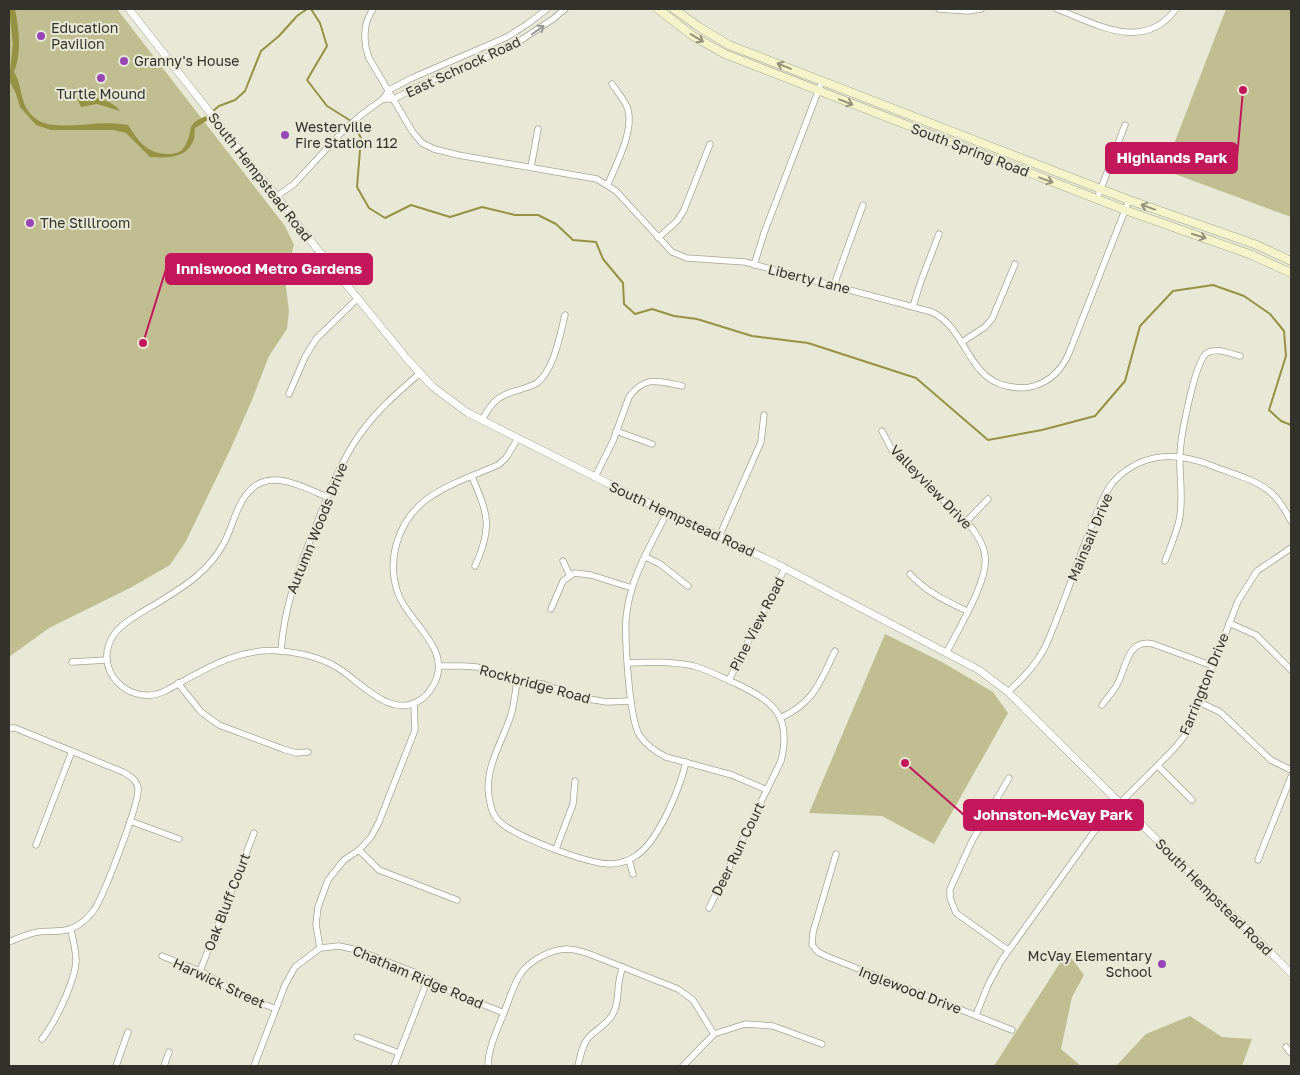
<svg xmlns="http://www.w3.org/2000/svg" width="1300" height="1075" viewBox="0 0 1300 1075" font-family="'Golos Text',sans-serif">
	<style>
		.green { fill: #c0be90 }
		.water { fill: #969243 }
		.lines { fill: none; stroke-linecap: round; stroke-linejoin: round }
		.stream { stroke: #969243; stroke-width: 2 }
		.minor-casing { stroke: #a5a593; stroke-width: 7 }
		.tertiary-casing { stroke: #a5a593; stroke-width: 8 }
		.secondary-casing { stroke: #a5a593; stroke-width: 9 }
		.minor { stroke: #fff; stroke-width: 5.5 }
		.tertiary { stroke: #fff; stroke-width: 7 }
		.secondary { stroke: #f5f3ca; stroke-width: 8 }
		.oneway { stroke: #989895 }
		.oneway2 { stroke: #94927a }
		.poi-dot { fill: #9746b5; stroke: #e9e8d6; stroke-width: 2 }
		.labels { text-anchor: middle; stroke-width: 4; stroke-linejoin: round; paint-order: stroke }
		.poi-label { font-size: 14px; fill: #32322b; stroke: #e9e8d6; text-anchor: start }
		.street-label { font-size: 14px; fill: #32322b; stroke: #e9e8d6 }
		.leader { fill: none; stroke: #c2185b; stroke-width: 2 }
		.callout-dot { fill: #c2185b; stroke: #e9e8d6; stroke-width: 2 }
		.callout { fill: #c2185b; stroke: #c2185b; stroke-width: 2 }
		.callout-label { font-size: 15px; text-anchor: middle; font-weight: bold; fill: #fff }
	</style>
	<rect width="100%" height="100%" fill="#e9e8d6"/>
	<g class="green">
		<path d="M9,9H117L285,226L294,245L285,279L289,311L287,329L269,356L252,400L231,448L186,541L170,565L130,588L49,628L9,657Z"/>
		<path d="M1226,9H1291V217L1164,170Z"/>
		<path d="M885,634L942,662L993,692L1008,713L934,844L882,816L809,813Z"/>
		<path d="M1067,952L1084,975L1072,997L1061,1049L1081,1066H994Z"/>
		<path d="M1190,1016L1222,1037L1252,1039L1242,1066H1116L1146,1034Z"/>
	</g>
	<g class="water">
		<path d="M9,9H15C19,29 22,53 14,72C22,84 20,101 29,112C32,116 38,121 44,123C69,130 102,119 128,125C139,142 146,153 168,154C175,154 181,153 185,146C195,129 183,126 206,116L208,120L195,128C194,132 195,136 194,139C187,159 167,158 150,157L126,133L114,130H51L36,125L20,107L16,94L9,80L13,44Z"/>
		<path d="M81,94C93,97 113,100 120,111L97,104L81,107L77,98Z"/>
	</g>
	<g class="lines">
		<g class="stream">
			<path d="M311,9L320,23L327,46L307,80L327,106L351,121"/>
			<path d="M212,112L219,106L235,100L245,91L261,51L279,36L297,16L307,9"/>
			<path d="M354,125L361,138L357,187L369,208L385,218L411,205L450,217L482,207L515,215H538L556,224L573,240L596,242L603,259L623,283L624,304L635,314L652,309L674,316L697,319L752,336L808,343L916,378L988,440L1042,430L1095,416L1125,381L1140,326L1173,291L1213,285L1244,296L1270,314L1284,331L1286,356L1269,410L1281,421L1291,425"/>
		</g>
		<defs>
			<g id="minor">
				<path d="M373,9C363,23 363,42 369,58L412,131L422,143L434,149L458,155L597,179L616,191L672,252L687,258L745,262L932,312C967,329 967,378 1007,386C1016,388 1025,389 1034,386C1051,381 1062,369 1069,353L1129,200"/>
				<path d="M939,9L968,11L981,9"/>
				<path d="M1057,9C1097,24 1143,53 1176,9"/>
				<path d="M383,99H394L417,87L512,46L553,19L565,9"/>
				<path d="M531,167L538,129"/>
				<path d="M608,184C616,164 634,132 628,110C626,101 617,92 612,84"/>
				<path d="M277,196L294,184L342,132L361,115L383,99L389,90L412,78L507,37L526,25L547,9"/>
				<path d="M1097,199L1125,125"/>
				<path d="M658,238L677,221L684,210L710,144"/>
				<path d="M754,265L764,233L822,81"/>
				<path d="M834,285L863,205"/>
				<path d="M913,306L921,281L939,234"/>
				<path d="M962,342L985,327L992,319L1015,264"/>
				<path d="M289,394L305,357L316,339L357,299"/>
				<path d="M482,420C492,401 499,395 519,390C525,388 532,386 537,383C554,370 560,335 565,315"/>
				<path d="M616,431L652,444"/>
				<path d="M882,431L893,452L972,528C978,537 984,545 985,556C989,580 958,629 947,652"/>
				<path d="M472,477C488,514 493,527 475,566"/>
				<path d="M595,477L613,441L629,397C645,375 659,381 682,386"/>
				<path d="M327,497C294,483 259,463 239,507C233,519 230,532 224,543C209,571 185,586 159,602C146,610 124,621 115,633C89,668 130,710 167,690C204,670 237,647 282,651C300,653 322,658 338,668C362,683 393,722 423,698C428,694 432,688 435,682C451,649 410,623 399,596C385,561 398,521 427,499C448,484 475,475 498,465L506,458L518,438"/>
				<path d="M667,513C656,535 638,565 632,589C629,598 627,609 626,619C625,641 629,720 640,736C647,746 656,752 666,757L732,775L767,790"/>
				<path d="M965,523L988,499"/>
				<path d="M719,537L761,442L764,415"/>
				<path d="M646,557L660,564L688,586"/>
				<path d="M563,561L570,576"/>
				<path d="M1165,561C1170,548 1176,534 1179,521C1184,500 1179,477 1180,456C1180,439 1195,360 1207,353C1216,347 1231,354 1240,356"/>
				<path d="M910,574C926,592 946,601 967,611"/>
				<path d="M551,609L563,581L574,573L591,575L632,588"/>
				<path d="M1229,623L1256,635L1291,670"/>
				<path d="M281,651C284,605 300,565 317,523C329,493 340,463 358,437C375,412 397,393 419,374"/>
				<path d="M72,662L107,660"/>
				<path d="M628,663C650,662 672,661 694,666C708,670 723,678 737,684C774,702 792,716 781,761L709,908"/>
				<path d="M439,666H463L477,667L509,680L543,684L576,697L607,702L631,701"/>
				<path d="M729,680L785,568"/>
				<path d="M517,682C515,693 514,705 511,715C502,743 482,771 490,802C491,809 494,817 500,822C516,837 586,863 609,864C618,864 629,861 637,855C659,840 680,788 686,762"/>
				<path d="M178,683L201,712L219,725L283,749L296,753L308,752"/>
				<path d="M1008,692C1023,678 1037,664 1046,645C1062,609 1074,571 1088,535C1094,520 1104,491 1115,480C1143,452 1175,452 1210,465C1229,473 1253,478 1269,491C1279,499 1285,510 1291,521"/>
				<path d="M1199,702L1220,712L1271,760L1291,770"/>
				<path d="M1102,705C1107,698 1114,691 1118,683C1126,667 1128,638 1153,644L1213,666"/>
				<path d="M780,718C814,703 820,682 835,651"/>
				<path d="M9,728H15L123,772C130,776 137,780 138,788C140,802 104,895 94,910C91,914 86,920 81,923C67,934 53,930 38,932C27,934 18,938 9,942"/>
				<path d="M1158,766L1192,800"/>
				<path d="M130,821L179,839"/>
				<path d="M36,845L72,751"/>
				<path d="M556,849L573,804L575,781"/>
				<path d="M359,850L379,870L457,900"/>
				<path d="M836,854L813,932L812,945L818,952L826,956L1012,1030"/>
				<path d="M629,860L633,874"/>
				<path d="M1258,860L1291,777"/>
				<path d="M320,948L316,924L318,907L328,880L344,860L359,850L371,837L379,822L415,730L414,703"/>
				<path d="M1008,950L956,913L950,898V889L972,841L1009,778"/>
				<path d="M162,956L200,971L243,996L276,1009"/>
				<path d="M200,971L254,833"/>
				<path d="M976,1015L988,985L1001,961L1093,833L1120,803L1171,752L1183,738L1191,723L1238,601L1257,571L1291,548"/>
				<path d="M357,1037L399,1053"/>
				<path d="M42,1039C55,1023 75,981 76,961C76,950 73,940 71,930"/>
				<path d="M1286,1047L1291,1053"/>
				<path d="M116,1066L128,1032"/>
				<path d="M164,1066L169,1052"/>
				<path d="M254,1066L285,985L295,967L320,948L339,946L357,950L419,974L452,992L504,1013"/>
				<path d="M394,1066L428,979"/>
				<path d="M488,1066C488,1049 497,1030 503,1015C509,1001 513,984 522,972C531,960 550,950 566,949C574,949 584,952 592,955L678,989L693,1000L714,1034"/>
				<path d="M578,1066C580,1057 582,1045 589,1037C598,1028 611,1022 615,1009C620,995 616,982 623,967"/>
				<path d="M683,1066L714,1034L745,1024L773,1026L822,1044"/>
			</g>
			<path id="tertiary" d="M129,9L254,169L277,196L301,229L408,360L433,387L468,413L617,488L775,563L979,670L1008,692L1291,973"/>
			<g id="secondary">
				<path d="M658,9L693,36L725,54L1125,210L1252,255L1291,273"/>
				<path d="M674,9L699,27L729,45L1129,200L1257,245L1291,261"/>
			</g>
		</defs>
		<use href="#minor" class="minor-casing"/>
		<use href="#tertiary" class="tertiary-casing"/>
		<use href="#secondary" class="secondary-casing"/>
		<use href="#minor" class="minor"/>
		<use href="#tertiary" class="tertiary"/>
		<use href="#secondary" class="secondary"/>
	</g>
	<defs><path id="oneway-shaft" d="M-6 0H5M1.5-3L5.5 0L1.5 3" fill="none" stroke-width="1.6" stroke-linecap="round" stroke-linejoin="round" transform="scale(1.25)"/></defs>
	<use class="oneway" href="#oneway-shaft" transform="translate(538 30) rotate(-35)"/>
	<g class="oneway2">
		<use href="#oneway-shaft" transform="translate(697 38) rotate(31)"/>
		<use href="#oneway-shaft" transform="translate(784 66) rotate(-158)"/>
		<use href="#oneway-shaft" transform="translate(846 102) rotate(21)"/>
		<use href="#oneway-shaft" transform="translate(1046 180) rotate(20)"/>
		<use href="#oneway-shaft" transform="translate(1148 207) rotate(-160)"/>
		<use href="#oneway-shaft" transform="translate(1199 236) rotate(18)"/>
	</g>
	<g class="poi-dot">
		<circle cx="41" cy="36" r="5"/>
		<circle cx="124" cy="61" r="5"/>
		<circle cx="101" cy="78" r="5"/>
		<circle cx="285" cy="135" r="5"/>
		<circle cx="30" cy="223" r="5"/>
		<circle cx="1162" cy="964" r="5"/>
	</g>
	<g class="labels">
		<g class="poi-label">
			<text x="51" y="33">Education<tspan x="51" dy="16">Pavilion</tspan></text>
			<text x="134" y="66">Granny's House</text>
			<text x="101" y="99" text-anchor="middle">Turtle Mound</text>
			<text x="295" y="132">Westerville<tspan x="295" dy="16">Fire Station 112</tspan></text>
			<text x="40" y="228">The Stillroom</text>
			<text x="1152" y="961" text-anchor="end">McVay Elementary<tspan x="1152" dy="16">School</tspan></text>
		</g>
		<g class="street-label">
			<text transform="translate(463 67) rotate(-25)" y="5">East Schrock Road</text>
			<text transform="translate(970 150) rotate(21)" y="5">South Spring Road</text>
			<text transform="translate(260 177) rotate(52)" y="5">South Hempstead Road</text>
			<text transform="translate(809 279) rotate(14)" y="5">Liberty Lane</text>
			<text transform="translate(931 487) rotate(46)" y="5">Valleyview Drive</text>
			<text transform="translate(682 519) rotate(25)" y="5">South Hempstead Road</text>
			<text transform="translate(317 528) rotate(-68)" y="5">Autumn Woods Drive</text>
			<text transform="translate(1090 537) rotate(-67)" y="5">Mainsail Drive</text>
			<text transform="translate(757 624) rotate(-63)" y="5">Pine View Road</text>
			<text transform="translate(535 684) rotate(15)" y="5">Rockbridge Road</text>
			<text transform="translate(1204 684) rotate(-68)" y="5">Farrington Drive</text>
			<text transform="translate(738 849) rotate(-64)" y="5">Deer Run Court</text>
			<text transform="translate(1214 897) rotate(45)" y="5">South Hempstead Road</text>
			<text transform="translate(227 902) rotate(-69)" y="5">Oak Bluff Court</text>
			<text transform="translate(418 977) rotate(23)" y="5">Chatham Ridge Road</text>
			<text transform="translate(219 983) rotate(25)" y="5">Harwick Street</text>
			<text transform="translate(910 990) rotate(21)" y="5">Inglewood Drive</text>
		</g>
	</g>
	<path class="leader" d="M1243 90L1237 158M143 343L166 269M905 763L964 815"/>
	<g class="callout-dot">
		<circle cx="1243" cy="90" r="5"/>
		<circle cx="143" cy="343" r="5"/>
		<circle cx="905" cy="763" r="5"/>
	</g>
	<g class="callout">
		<rect x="1106" y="143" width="131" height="30" rx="5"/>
		<rect x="166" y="254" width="206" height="30" rx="5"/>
		<rect x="964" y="800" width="179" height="30" rx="5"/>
	</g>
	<g class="callout-label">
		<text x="1172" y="163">Highlands Park</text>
		<text x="269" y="274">Inniswood Metro Gardens</text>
		<text x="1053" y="820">Johnston-McVay Park</text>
	</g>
	<rect width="1300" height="1075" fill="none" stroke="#32322b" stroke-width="20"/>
</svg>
